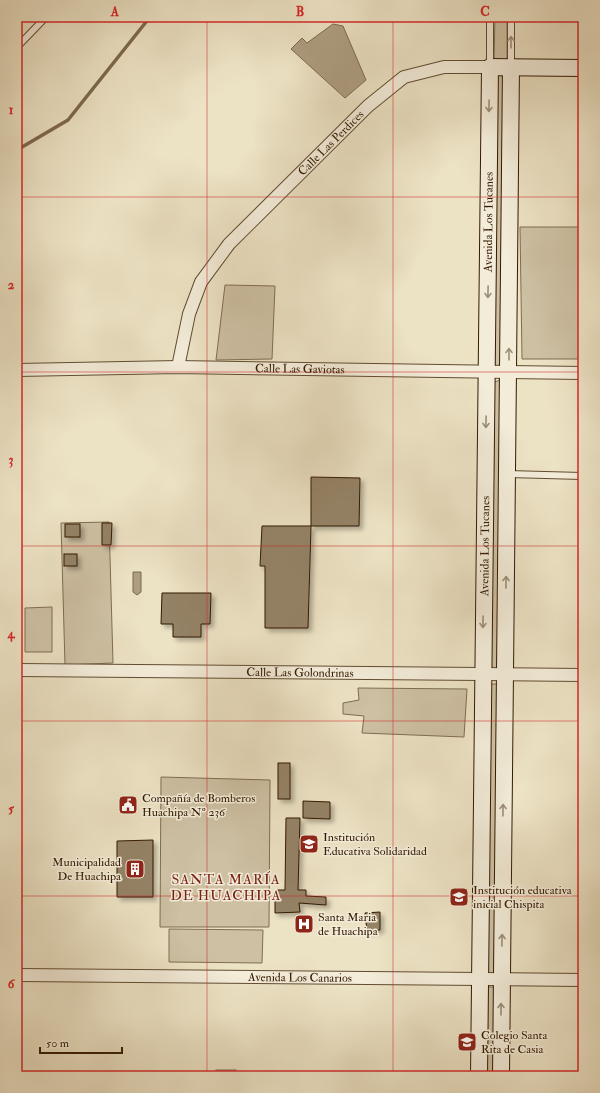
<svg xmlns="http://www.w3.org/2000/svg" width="600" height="1093" viewBox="0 0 600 1093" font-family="'IM FELL Double Pica',serif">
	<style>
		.green { fill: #cdc0a3; stroke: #806d52 }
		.water { fill: #ad9e81; stroke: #7d694d }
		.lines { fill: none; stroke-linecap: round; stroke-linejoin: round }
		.stream { stroke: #7d694d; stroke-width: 3.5 }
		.building { fill: #948266; stroke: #341a00; filter: url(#shadow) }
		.lane-casing { stroke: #624c31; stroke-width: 8 }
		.street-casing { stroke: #624c31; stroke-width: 14 }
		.secondary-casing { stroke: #341a00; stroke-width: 18 }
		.lane { stroke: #f3ecd9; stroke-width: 6 }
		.street { stroke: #f3ecd9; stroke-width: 12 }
		.secondary { stroke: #f3ecd9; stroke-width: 16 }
		.oneway { stroke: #9d8e77 }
		.grid { fill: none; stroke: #d62828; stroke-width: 1; stroke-opacity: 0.55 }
		.labels { text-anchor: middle; stroke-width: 3; stroke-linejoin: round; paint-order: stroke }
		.street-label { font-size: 12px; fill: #341a00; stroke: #f3ecd9 }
		.poi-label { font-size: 12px; fill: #341a00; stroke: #f3ecd9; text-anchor: start }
		.quarter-label { font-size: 14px; letter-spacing: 1px; fill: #7a1f14; stroke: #f3ecd9 }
		.neatline { fill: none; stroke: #d62828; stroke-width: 1.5 }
		.grid-label { font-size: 13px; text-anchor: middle; font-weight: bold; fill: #d62828 }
	</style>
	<defs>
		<filter id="shadow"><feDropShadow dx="3.5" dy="3.5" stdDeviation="2" flood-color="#0004"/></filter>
	</defs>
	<rect width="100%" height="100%" fill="#ece2c4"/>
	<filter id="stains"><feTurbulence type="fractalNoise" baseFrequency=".005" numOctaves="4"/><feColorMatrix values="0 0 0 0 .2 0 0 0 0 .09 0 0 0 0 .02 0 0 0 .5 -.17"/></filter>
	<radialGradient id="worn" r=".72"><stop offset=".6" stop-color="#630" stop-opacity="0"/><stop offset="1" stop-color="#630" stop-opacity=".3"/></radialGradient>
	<g class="green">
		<path d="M495,17H507V62L494,61Z"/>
		<path d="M501,75L505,77L504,366L495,369L493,364L497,76Z"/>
		<path d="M520,227H583V359H522Z"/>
		<path d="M225,285L275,286L272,359L216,360Z"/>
		<path d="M500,380V668L494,672L489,666L492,383Z"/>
		<path d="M109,522L113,663L65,665L61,523Z"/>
		<path d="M52,607V652H25V608Z"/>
		<path d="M490,684H499L497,974L487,973Z"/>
		<path d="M358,688L467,689L464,737L362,733L364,716L343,714V703L359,700Z"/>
		<path d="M161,777L270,780L269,927H160Z"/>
		<path d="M169,929L263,930L262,963L169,962Z"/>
		<path d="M487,987H495L496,1076H485Z"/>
	</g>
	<g class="water">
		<path d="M333,24L343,26L366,80L345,98L291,49L302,38L307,43Z"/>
		<path d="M133,572H141V592L137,595L133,592Z"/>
		<rect x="216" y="1070" width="20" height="6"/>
	</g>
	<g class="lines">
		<path class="stream" d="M17,150L68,120L150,17"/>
	</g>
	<g class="building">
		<path d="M311,477L360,478L359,526H311Z"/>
		<path d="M102,523H112L111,545H102Z"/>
		<rect x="65" y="524" width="15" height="13"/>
		<path d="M262,526H311L308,628H265V566H260Z"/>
		<rect x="64" y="554" width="13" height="12"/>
		<path d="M162,593H211L210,624H201V637H173V624H161Z"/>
		<rect x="278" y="763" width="12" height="36"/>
		<path d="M303,801L330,802V819L303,818Z"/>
		<path d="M286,818H300L298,890H306V896L326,897V905L299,903L300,912L275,913V890H285Z"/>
		<path d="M153,840V897H117V841Z"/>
		<path d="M380,912V930L367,931L365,913Z"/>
	</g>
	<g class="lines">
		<defs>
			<g id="lane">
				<path d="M511,17V67"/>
				<path d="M17,47L46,17"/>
				<path d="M490,67V17"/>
				<path d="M507,474L582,476"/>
			</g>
			<g id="street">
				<path id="s1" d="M178,367L189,314L201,282L229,244L368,106L404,77L444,67H490"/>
				<path id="s2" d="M17,370L178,367L583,373"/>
				<path id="s3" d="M17,670L583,675"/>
				<path id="s4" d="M17,975L583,980"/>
			</g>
			<g id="secondary">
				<path id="s5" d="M479,1076L490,67L583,68"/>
				<path d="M501,1076L511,67"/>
			</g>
		</defs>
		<use href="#lane" class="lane-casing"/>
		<use href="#street" class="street-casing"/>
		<use href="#secondary" class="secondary-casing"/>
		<use href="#lane" class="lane"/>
		<use href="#street" class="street"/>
		<use href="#secondary" class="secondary"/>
	</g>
	<defs><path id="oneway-shaft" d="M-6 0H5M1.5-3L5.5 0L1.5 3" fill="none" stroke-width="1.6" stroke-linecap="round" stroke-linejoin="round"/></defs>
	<g class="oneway">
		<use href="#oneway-shaft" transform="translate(511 42) rotate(-90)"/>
		<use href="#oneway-shaft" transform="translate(489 106) rotate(91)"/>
		<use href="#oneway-shaft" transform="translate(488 292) rotate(91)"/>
		<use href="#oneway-shaft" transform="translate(509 354) rotate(-90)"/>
		<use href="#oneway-shaft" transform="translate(486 422) rotate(91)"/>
		<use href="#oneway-shaft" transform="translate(506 582) rotate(-89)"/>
		<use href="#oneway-shaft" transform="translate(483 622) rotate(91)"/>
		<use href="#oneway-shaft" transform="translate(503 810) rotate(-89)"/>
		<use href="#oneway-shaft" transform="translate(502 940) rotate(-89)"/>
		<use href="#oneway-shaft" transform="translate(501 1009) rotate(-90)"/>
	</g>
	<path class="grid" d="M207,17V1076M393,17V1076M17,197H583M17,372H583M17,546H583M17,721H583M17,896H583"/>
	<defs>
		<symbol id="civic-square" viewBox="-11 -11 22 22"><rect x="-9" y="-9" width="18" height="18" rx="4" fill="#8f2418" stroke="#f3ecd9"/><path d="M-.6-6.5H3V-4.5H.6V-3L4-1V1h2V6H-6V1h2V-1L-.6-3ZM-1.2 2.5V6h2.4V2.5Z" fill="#fff"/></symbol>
		<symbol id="school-square" viewBox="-11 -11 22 22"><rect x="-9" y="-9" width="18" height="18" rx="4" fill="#8f2418" stroke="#f3ecd9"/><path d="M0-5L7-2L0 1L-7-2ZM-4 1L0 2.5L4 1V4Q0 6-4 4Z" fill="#fff"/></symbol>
		<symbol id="building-square" viewBox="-11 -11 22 22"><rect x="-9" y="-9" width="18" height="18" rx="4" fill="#8f2418" stroke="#f3ecd9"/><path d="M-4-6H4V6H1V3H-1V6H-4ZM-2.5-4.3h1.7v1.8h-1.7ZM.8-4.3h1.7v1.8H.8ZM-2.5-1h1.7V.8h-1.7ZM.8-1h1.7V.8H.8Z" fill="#fff"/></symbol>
		<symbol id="hospital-square" viewBox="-11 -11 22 22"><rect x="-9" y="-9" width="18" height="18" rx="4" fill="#8f2418" stroke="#f3ecd9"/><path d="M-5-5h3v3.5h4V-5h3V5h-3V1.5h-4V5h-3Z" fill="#fff"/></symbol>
		<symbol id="university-square" viewBox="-11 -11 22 22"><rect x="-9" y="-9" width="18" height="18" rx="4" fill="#8f2418" stroke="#f3ecd9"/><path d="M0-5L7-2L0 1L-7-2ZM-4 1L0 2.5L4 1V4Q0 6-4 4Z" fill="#fff"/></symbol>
	</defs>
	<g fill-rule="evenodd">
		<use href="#civic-square" x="117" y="794" width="22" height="22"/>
		<use href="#school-square" x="298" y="833" width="22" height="22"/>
		<use href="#building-square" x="124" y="858" width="22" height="22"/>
		<use href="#school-square" x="448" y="886" width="22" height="22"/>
		<use href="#hospital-square" x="293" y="913" width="22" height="22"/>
		<use href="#university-square" x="456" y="1031" width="22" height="22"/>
	</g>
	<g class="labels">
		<g class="street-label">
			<text dy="4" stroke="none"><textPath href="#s1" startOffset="279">Calle Las Perdices</textPath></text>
			<text dy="4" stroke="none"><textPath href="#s5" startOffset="854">Avenida Los Tucanes</textPath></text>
			<text dy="4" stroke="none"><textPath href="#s2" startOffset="283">Calle Las Gaviotas</textPath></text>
			<text dy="4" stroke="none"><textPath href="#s5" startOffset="530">Avenida Los Tucanes</textPath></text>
			<text dy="4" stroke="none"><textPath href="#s3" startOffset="283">Calle Las Golondrinas</textPath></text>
			<text dy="4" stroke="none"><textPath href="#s4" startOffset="283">Avenida Los Canarios</textPath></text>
		</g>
		<g class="poi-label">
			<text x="142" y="802">Compañía de Bomberos<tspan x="142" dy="14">Huachipa Nº 236</tspan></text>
			<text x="323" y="841">Institución<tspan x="323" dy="14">Educativa Solidaridad</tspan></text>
			<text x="121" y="866" text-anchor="end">Municipalidad<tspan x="121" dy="14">De Huachipa</tspan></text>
			<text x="473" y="894">Institución educativa<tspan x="473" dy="14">inicial Chispita</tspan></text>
			<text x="318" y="921">Santa Maria<tspan x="318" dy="14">de Huachipa</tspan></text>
			<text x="481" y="1039">Colegio Santa<tspan x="481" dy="14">Rita de Casia</tspan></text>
		</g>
		<g class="quarter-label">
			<text x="226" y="884">SANTA MARÍA<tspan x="226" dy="16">DE HUACHIPA</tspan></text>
		</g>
	</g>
	<rect width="600" height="1093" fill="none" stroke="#ece2c4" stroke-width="44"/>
	<path d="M40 1047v6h82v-6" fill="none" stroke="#341a00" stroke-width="2"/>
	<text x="46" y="1047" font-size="12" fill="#341a00" stroke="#f3ecd9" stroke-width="3" paint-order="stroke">50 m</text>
	<rect x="22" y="22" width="556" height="1049" class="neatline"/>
	<g class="grid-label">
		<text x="115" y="16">A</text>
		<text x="300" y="16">B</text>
		<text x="485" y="16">C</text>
		<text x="11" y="114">1</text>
		<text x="11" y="289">2</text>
		<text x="11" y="464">3</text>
		<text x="11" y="638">4</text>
		<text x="11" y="813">5</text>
		<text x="11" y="988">6</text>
	</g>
	<rect width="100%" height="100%" filter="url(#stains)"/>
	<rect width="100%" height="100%" fill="url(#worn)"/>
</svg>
